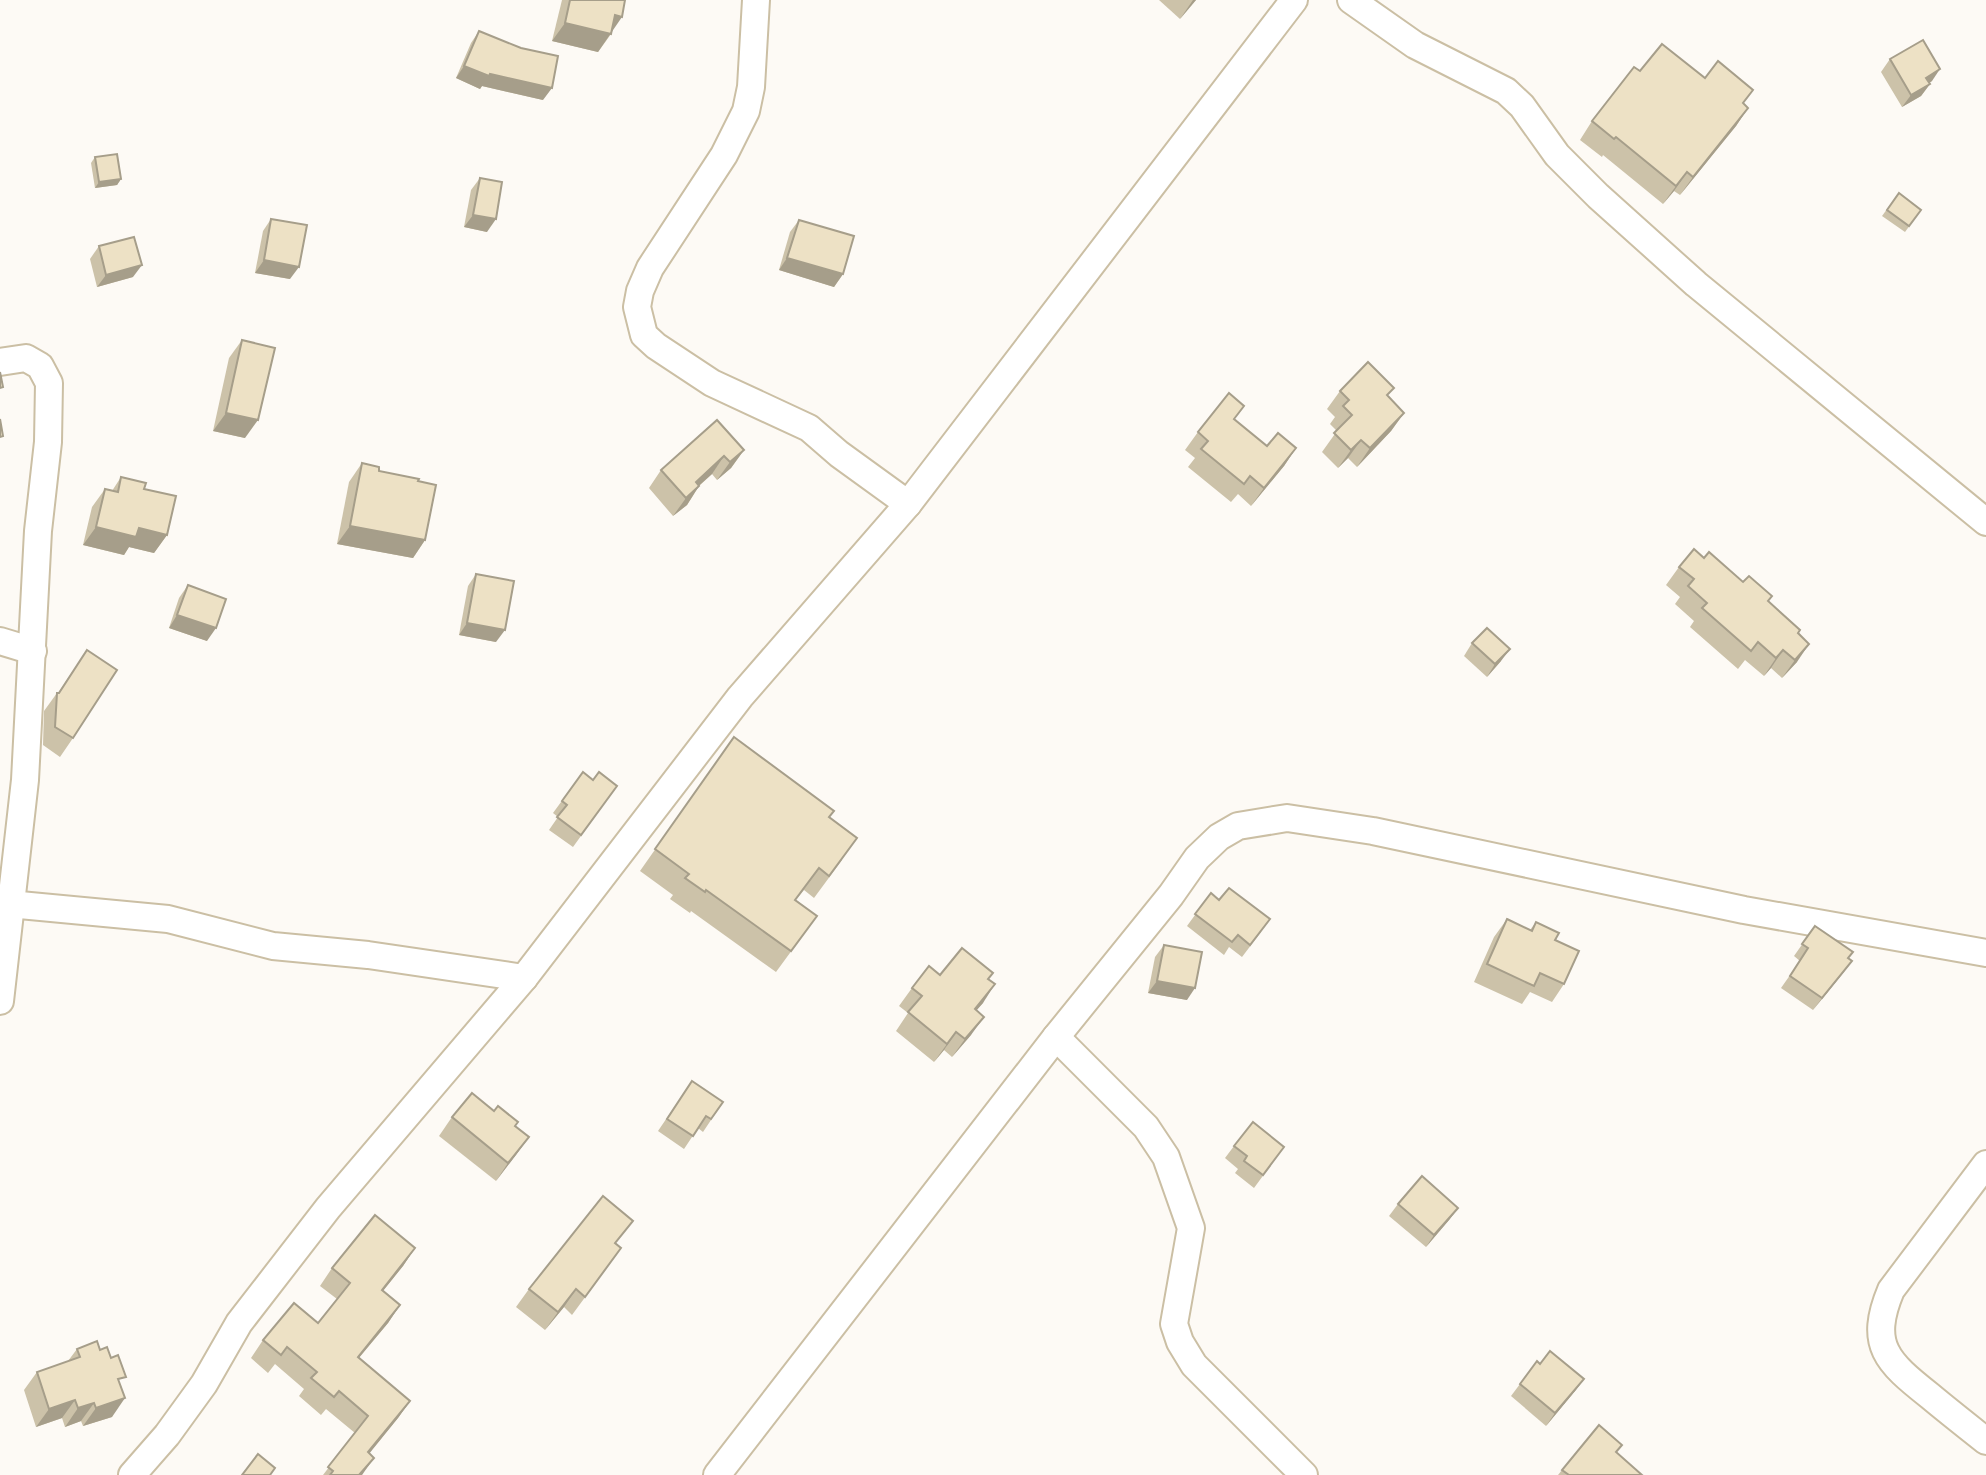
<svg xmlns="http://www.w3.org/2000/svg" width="1986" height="1475" viewBox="0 0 1986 1475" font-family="Roboto,sans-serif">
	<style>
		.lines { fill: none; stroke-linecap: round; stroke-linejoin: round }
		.street-casing { stroke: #cbbfa4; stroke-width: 30 }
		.street { stroke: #fff; stroke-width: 26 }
		.wall { fill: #ccc2a9 }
		.shaded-wall { fill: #a69e8a }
		.building { fill: #ede1c5; stroke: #a69e8a; stroke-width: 2 }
	</style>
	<rect width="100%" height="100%" fill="#fdfaf5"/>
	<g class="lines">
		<defs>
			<g id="street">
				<path d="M756,0L751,87L746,111L724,155L650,268L640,291L637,307L644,335L656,346L712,383L809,428L839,454L908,504"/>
				<path d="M1351,0L1415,45L1506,91L1522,106L1557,155L1598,196L1696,284L1986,522"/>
				<path d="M0,362L26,358L40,366L49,383L48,442L38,531L25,780L0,1001"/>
				<path d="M0,641L33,651"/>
				<path d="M0,906L9,904L168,919L273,946L368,955L524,978"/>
				<path d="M1056,1037L1146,1127L1166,1157L1191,1228L1174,1324L1180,1342L1194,1365L1304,1475"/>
				<path d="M1986,1164L1891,1290C1868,1345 1887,1362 1930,1396C1948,1411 1967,1426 1986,1441"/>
				<path d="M132,1475L167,1435L204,1384L239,1323L328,1208L524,978L740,697L908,504L1294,0"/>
				<path d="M717,1475L1056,1037L1171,895L1197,858L1219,837L1238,826L1287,818L1373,831L1744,910L1986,953"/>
			</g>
		</defs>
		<use href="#street" class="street-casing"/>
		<use href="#street" class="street"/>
	</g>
	<g class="wall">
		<path d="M562,0H625L611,34L598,52L552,41Z"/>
		<path d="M1159,0H1196L1180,19Z"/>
		<path d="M479,31L543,100L482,86L480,89L456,78L471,43Z"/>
		<path d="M1890,59L1932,81L1929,83L1930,84L1921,96L1902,107L1881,72Z"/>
		<path d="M1705,78L1753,90L1743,103L1748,108L1736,126L1680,195L1674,191L1663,204L1603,155L1602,157L1580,140L1592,121Z"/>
		<path d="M95,157L121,179L117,185L95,188L91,163Z"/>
		<path d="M480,178L487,232L464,227L471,190Z"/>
		<path d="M1899,193L1921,210L1905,232L1882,216Z"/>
		<path d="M271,219L290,279L255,273L263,231Z"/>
		<path d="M799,220L843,274L834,287L779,270L790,232Z"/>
		<path d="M99,246L133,277L97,287L90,259Z"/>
		<path d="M242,340L245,438L213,431L229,358Z"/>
		<path d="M1340,391L1388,396L1404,413L1391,431L1357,467L1348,458L1338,468L1322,452L1337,431L1330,424L1335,417L1327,409Z"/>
		<path d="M1234,419L1267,446L1296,448L1284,466L1251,506L1238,494L1231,502L1188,467L1195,458L1185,450L1198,432Z"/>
		<path d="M744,450L731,468L717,480L712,474L699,486L687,505L673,516L649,488L661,470Z"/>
		<path d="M362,463L379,471L425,540L413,558L337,544L349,482Z"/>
		<path d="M121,477L144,489L167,535L154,553L129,547L124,555L83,545L92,507L105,489L112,491Z"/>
		<path d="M1704,558L1743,582L1768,602L1798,633L1797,662L1782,678L1771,668L1764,676L1745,660L1738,669L1690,627L1694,621L1675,604L1680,597L1666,585L1679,567Z"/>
		<path d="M476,574L496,642L459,635L468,586Z"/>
		<path d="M188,585L207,641L169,628L179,598Z"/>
		<path d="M1472,643L1501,661L1487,677L1464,656Z"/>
		<path d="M87,650L73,738L60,757L43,745L44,711L57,693H58Z"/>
		<path d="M734,737L829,818L842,860L814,898L804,890L796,900L817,916L776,972L691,911L690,913L670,899L673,895L640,871Z"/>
		<path d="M583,772L593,780L617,786L573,847L549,830L558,817L553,813Z"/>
		<path d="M1211,893L1261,932L1242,957L1229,947L1224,955L1187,926Z"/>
		<path d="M1507,919L1530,930L1536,922L1555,940L1564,984L1552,1002L1530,992L1522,1004L1474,982L1494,937Z"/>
		<path d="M1815,926L1848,958L1843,973L1813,1010L1781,988L1800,961L1794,956Z"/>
		<path d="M1164,945L1187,1000L1148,993L1155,957Z"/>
		<path d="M940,975L988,979L983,1003L976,1010L971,1035L952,1057L944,1050L934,1062L896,1031L908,1013L899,1006L912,988Z"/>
		<path d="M692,1081L723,1102L703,1132L698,1128L684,1149L658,1131Z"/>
		<path d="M494,1111L529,1137L496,1181L439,1136L452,1117Z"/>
		<path d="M1234,1146L1284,1147L1254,1188L1235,1173L1238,1169L1225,1158Z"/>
		<path d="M1398,1204L1458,1208L1449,1220L1426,1247L1389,1216Z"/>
		<path d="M415,1248L403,1266L383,1291L400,1305L388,1323L359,1358L410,1401L398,1418L369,1453L362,1475H323L355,1433L326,1409L321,1415L299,1396L304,1389L275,1364L268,1373L251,1358L263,1340L318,1323L337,1299L320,1286L332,1268Z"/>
		<path d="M608,1266L572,1315L564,1307L545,1330L516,1307L529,1289Z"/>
		<path d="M77,1349L100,1350L120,1384L112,1417L83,1426L81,1421L65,1427L62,1418L36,1427L24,1390L37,1372L68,1361Z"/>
		<path d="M1540,1364L1584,1379L1575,1391L1546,1426L1511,1396L1520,1384Z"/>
		<path d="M1616,1453L1642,1475H1558L1562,1470Z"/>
	</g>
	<g class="shaded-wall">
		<path d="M1193,0H1196L1180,19Z"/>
		<path d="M615,15L622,17L598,52L552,41L565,23Z"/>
		<path d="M464,66L552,88L543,100L482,86L480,89L456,78Z"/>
		<path d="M1940,69L1932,81L1918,90L1926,78Z"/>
		<path d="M1930,84L1921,96L1902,107L1911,95Z"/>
		<path d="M1748,108L1736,126L1680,195L1693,177Z"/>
		<path d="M1687,172L1674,191L1663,204L1676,186Z"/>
		<path d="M121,179L117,185L95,188L99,182Z"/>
		<path d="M473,215L496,219L487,232L464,227Z"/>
		<path d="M787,258L843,274L834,287L779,270Z"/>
		<path d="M264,260L299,267L290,279L255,273Z"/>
		<path d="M142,265L133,277L97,287L106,275Z"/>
		<path d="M226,413L258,420L245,438L213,431Z"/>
		<path d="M1404,413L1391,431L1357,467L1370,448Z"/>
		<path d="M1361,440L1348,458L1338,468L1351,450Z"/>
		<path d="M1296,448L1284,466L1251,506L1264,488Z"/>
		<path d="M744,450L731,468L717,480L730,462Z"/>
		<path d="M724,456L712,474L685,498L696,482Z"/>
		<path d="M699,486L687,505L673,516L686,498Z"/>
		<path d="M350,526L425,540L413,558L337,544Z"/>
		<path d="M96,527L139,528L167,535L154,553L129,547L124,555L83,545Z"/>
		<path d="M177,615L216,628L207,641L169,628Z"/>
		<path d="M467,623L505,630L496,642L459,635Z"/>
		<path d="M1809,644L1797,662L1782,678L1795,660Z"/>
		<path d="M1510,649L1501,661L1487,677L1495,664Z"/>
		<path d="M1783,650L1771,668L1764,676L1776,658Z"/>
		<path d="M1852,961L1843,973L1813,1010L1822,998Z"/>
		<path d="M1157,981L1195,988L1187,1000L1148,993Z"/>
		<path d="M995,984L983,1003L962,1027L975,1009Z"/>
		<path d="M984,1017L971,1035L952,1057L965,1039Z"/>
		<path d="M956,1032L944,1050L934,1062L947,1044Z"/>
		<path d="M529,1137L516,1155L496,1181L508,1163Z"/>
		<path d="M1458,1208L1449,1220L1426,1247L1434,1235Z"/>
		<path d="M415,1248L403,1266L369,1308L382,1290Z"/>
		<path d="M576,1289L564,1307L545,1330L558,1312Z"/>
		<path d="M400,1305L388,1323L345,1374L358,1357Z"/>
		<path d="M1584,1379L1575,1391L1546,1426L1555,1413Z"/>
		<path d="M125,1398L112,1417L83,1426L96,1408Z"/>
		<path d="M75,1400L62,1418L36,1427L49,1409Z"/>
		<path d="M410,1401L398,1418L356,1470L368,1452Z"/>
		<path d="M94,1403L81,1421L65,1427L78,1408Z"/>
		<path d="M374,1458L362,1475H359Z"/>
	</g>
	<g class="building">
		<path d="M570,0H625L622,17L615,15L611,34L565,23Z"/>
		<path d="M479,31L521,48L558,56L552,88L490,74L489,76L464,66Z"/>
		<path d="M1923,40L1940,69L1926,78L1930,84L1911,95L1890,59Z"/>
		<path d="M1662,44L1705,78L1718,61L1753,90L1743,103L1748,108L1693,177L1687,172L1676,186L1616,137L1614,139L1592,121L1634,67L1640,71Z"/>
		<path d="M117,154L121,179L99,182L95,157Z"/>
		<path d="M480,178L502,182L496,219L473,215Z"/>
		<path d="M1899,193L1921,210L1909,226L1887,210Z"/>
		<path d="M271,219L307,225L299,267L264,260Z"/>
		<path d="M799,220L854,236L843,274L787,258Z"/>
		<path d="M134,237L142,265L106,275L99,246Z"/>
		<path d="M242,340L275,348L258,420L226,413Z"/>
		<path d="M1368,362L1394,388L1387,395L1404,413L1370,448L1361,440L1351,450L1334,433L1352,415L1343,406L1349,400L1340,391Z"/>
		<path d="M0,372L3,387L0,388Z"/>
		<path d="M1229,393L1244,406L1234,419L1267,446L1278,433L1296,448L1264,488L1250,476L1244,484L1201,449L1208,441L1198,432Z"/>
		<path d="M0,419L3,436L0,437Z"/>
		<path d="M717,420L744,450L730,462L724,456L696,482L699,486L686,498L661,470Z"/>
		<path d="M362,463L379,467V471L419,479L418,481L436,485L425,540L350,526Z"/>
		<path d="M121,477L146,483L144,489L176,496L167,535L139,528L136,537L96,527L105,489L118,492Z"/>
		<path d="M1694,549L1704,558L1709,552L1743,582L1749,576L1772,596L1768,601L1800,630L1798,633L1809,644L1795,660L1783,650L1776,658L1758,642L1751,651L1702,608L1707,603L1688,586L1694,579L1679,567Z"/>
		<path d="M476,574L514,581L505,630L467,623Z"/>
		<path d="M188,585L226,599L216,628L177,615Z"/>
		<path d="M1487,628L1510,649L1495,664L1472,643Z"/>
		<path d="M87,650L117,670L73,738L55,727L57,693H59Z"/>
		<path d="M734,737L834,811L829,817L857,838L829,876L819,868L795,900L817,916L791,951L706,890L705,892L685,878L689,874L655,849Z"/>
		<path d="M583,772L593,780L599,772L617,786L581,835L557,817L567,805L562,801Z"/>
		<path d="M1229,888L1270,919L1250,945L1238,935L1232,942L1195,914L1211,893L1219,900Z"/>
		<path d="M1507,919L1532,931L1536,922L1559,933L1555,940L1579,951L1564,984L1540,973L1534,986L1487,964Z"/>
		<path d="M1815,926L1853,952L1848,958L1852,961L1822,998L1790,976L1808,948L1802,944Z"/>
		<path d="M1164,945L1202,952L1195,988L1157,981Z"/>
		<path d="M962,948L993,973L988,979L995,984L975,1009L984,1017L965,1039L956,1032L947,1044L908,1012L922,996L912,988L929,966L940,975Z"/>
		<path d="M692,1081L723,1102L711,1119L706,1116L693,1136L667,1119Z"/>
		<path d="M472,1093L494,1111L498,1106L518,1122L515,1126L529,1137L508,1163L452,1117Z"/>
		<path d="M1253,1122L1284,1147L1263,1175L1244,1161L1247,1156L1234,1146Z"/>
		<path d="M1422,1176L1458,1208L1434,1235L1398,1204Z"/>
		<path d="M603,1196L633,1221L615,1243L621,1248L585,1297L576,1289L558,1312L529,1289Z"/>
		<path d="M375,1215L415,1248L382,1290L400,1305L358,1357L410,1401L368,1452L374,1458L359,1475H330L333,1471L328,1467L368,1416L339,1391L334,1397L311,1378L317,1372L287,1347L281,1355L263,1340L294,1303L318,1323L350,1283L332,1268Z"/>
		<path d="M97,1341L100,1350L107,1347L111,1358L118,1355L126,1377L118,1379L125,1398L96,1408L94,1403L78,1408L75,1400L49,1409L37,1372L80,1357L77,1349Z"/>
		<path d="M1550,1351L1584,1379L1555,1413L1520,1384L1537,1361L1540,1364Z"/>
		<path d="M1599,1425L1622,1445L1616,1452L1642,1475H1569L1562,1470Z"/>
		<path d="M258,1454L275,1468L270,1475H242Z"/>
	</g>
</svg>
